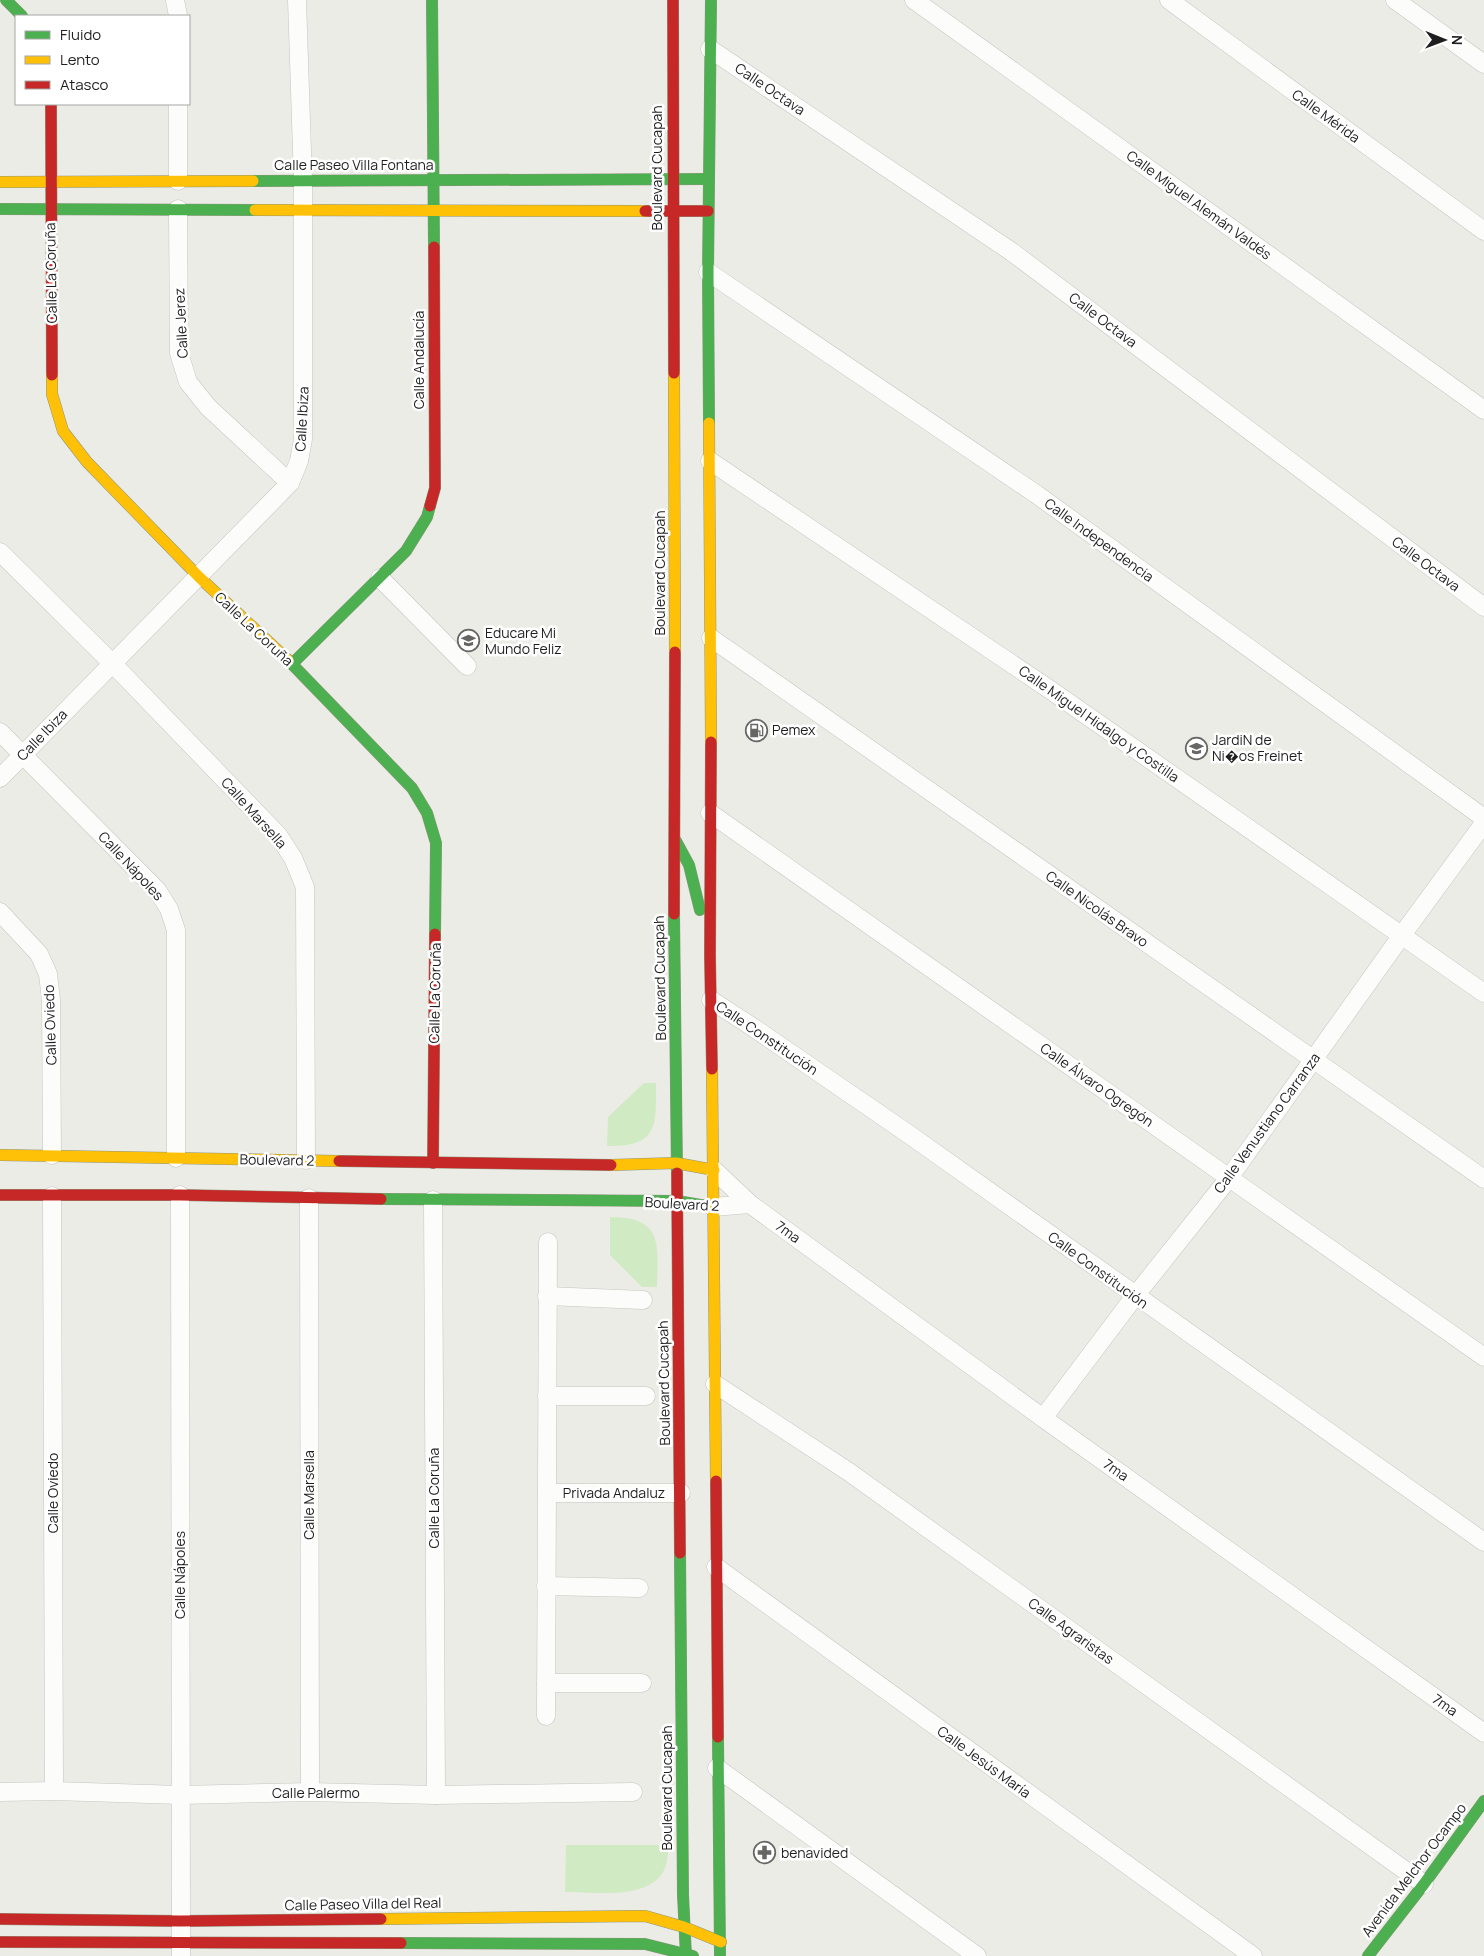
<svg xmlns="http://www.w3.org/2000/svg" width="1484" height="1956" viewBox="0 0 1484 1956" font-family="Manrope,sans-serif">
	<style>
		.grass { fill: #d0ebc3 }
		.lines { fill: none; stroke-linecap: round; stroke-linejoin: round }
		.street-casing { stroke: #c5c5c2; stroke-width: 19 }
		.fast-casing { stroke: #8f977e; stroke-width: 12 }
		.slow-casing { stroke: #8f977e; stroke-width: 12 }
		.jam-casing { stroke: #8f977e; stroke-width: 12 }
		.street { stroke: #fcfcfb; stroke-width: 18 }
		.fast { stroke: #4caf50; stroke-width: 11 }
		.slow { stroke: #ffc107; stroke-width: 11 }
		.jam { stroke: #c62828; stroke-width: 11 }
		.labels { text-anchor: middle; stroke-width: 5; stroke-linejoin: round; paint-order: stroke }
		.street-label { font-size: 14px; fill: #1e1e1e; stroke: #fff }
		.poi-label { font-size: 14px; fill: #1e1e1e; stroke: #fff; text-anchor: start }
	</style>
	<rect width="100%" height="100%" fill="#ecece6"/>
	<g class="grass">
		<path d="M644,1083H656C656,1126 659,1147 607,1146L608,1117Z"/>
		<path d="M610,1217C664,1217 658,1245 657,1287H642L610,1255Z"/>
		<path d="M566,1845H668C668,1853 668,1861 665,1868C652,1901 594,1892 565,1892Z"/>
	</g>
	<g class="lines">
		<defs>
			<g id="street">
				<path d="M175,0L178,16"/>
				<path d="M914,0L1484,410"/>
				<path d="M1169,0L1484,231"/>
				<path d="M1395,0L1484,64"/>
				<path d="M710,49L1012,252L1484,607"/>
				<path d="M178,181V104"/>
				<path d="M178,209L179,353L188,382L208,407L290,483"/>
				<path d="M708,272L1036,494L1484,818"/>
				<path d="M710,461L1049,689L1484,993"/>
				<path d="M0,552L112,663L278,835L293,858L305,887L306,1160"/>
				<path d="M380,578L467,666"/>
				<path d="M711,638L1484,1179"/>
				<path d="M0,732L157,890L169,909L176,930V1158"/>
				<path d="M0,778L290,483L299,461L303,439V181L297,0"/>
				<path d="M710,813L1484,1357"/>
				<path d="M0,912L39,954L48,974L51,1000L52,1155"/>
				<path d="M711,1000L754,1028L907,1133L1484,1542"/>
				<path d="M714,1170L750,1204L1043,1418L1484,1733"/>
				<path d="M180,1195L181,1956"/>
				<path d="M52,1196L54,1791"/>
				<path d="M309,1198L310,1792"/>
				<path d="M433,1200L436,1795"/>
				<path d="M713,1207L750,1204"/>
				<path d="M547,1296L643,1300"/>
				<path d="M715,1384L849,1472L1424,1884"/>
				<path d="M547,1396H646"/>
				<path d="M1043,1418L1135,1296L1229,1178L1402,935L1484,823"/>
				<path d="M547,1493H681"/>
				<path d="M716,1567L1253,1956"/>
				<path d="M546,1586L639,1588"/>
				<path d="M546,1683H642"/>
				<path d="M546,1716L548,1242"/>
				<path d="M717,1768L977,1956"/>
				<path d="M0,1792L54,1791L180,1795L310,1792L436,1795L633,1792"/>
			</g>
			<g id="fast">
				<path d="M6,0L22,16"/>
				<path d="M432,0L434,247"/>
				<path d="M253,181L708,179"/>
				<path d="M0,209L255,210"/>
				<path d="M709,423L708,272L711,0"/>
				<path d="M288,660L412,788L427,813L436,843L435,934"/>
				<path d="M292,664L406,551L427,517L430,506"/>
				<path d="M676,841L689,865L700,910"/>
				<path d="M674,914L677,1173"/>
				<path d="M381,1199L677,1201L713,1207"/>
				<path d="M680,1553L683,1895L686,1956"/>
				<path d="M718,1737L720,1956"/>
				<path d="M401,1943L645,1944L693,1956"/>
				<path d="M1368,1956L1424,1884L1484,1801"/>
			</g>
			<g id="slow">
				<path d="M0,182L253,181"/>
				<path d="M255,210L645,211"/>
				<path d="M674,373L675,652"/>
				<path d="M52,375V394L63,431L87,462L199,577L288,660"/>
				<path d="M709,423L711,742"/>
				<path d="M712,1069L716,1481"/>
				<path d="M0,1155L339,1161"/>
				<path d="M611,1165L676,1163L714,1170"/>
				<path d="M381,1919L645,1916L684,1927L721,1942"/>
			</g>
			<g id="jam">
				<path d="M673,0L674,373"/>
				<path d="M51,104L52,375"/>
				<path d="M645,211H708"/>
				<path d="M430,506L435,488L434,247"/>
				<path d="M711,742L710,956L712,1069"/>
				<path d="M674,914L675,652"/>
				<path d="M339,1161L611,1165"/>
				<path d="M433,1163L435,934"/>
				<path d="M677,1173L680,1553"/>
				<path d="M0,1195H180L381,1199"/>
				<path d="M716,1481L718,1737"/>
				<path d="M0,1919L180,1921L381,1919"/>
				<path d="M0,1942L401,1943"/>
			</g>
		</defs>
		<use href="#street" class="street-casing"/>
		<use href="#fast" class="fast-casing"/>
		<use href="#slow" class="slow-casing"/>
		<use href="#jam" class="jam-casing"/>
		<use href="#street" class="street"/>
		<use href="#fast" class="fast"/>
		<use href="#slow" class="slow"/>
		<use href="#jam" class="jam"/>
	</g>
	<defs>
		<symbol id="school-ring" viewBox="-11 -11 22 22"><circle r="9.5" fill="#fff" stroke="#666664" stroke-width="1.5"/><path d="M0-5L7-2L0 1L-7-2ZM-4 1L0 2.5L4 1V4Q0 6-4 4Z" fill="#666664"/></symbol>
		<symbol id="fuel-ring" viewBox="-11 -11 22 22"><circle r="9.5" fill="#fff" stroke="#666664" stroke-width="1.5"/><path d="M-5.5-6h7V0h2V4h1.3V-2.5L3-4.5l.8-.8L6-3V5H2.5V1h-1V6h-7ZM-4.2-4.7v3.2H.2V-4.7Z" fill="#666664"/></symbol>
		<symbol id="pharmacy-ring" viewBox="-11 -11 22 22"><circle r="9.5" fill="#fff" stroke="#666664" stroke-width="1.5"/><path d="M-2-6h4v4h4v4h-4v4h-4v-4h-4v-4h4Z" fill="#666664"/></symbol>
	</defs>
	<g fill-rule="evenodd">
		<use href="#school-ring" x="456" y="628" width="25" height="25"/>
		<use href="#fuel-ring" x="744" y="718" width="25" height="25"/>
		<use href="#school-ring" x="1184" y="736" width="25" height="25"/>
		<use href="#pharmacy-ring" x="752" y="1840" width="25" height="25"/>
	</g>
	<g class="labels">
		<g class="street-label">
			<text transform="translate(770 89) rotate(34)" y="5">Calle Octava</text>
			<text transform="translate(1326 116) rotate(36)" y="5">Calle Mérida</text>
			<text x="354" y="170">Calle Paseo Villa Fontana</text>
			<text transform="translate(657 168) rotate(-90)" y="5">Boulevard Cucapah</text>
			<text transform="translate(1199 205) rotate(36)" y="5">Calle Miguel Alemán Valdés</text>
			<text transform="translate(51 273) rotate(-91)" y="5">Calle La Coruña</text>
			<text transform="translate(1103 320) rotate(37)" y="5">Calle Octava</text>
			<text transform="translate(181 323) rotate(-93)" y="5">Calle Jerez</text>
			<text transform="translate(419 360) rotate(-90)" y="5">Calle Andalucía</text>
			<text transform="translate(302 419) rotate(-87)" y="5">Calle Ibiza</text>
			<text transform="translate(1099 540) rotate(36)" y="5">Calle Independencia</text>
			<text transform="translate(1426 564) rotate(37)" y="5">Calle Octava</text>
			<text transform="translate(660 573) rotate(-90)" y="5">Boulevard Cucapah</text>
			<text transform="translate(254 629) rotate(43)" y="5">Calle La Coruña</text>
			<text transform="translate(1099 724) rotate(35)" y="5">Calle Miguel Hidalgo y Costilla</text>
			<text transform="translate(42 735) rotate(-46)" y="5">Calle Ibiza</text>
			<text transform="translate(254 813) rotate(48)" y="5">Calle Marsella</text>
			<text transform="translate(131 866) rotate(47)" y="5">Calle Nápoles</text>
			<text transform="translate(1097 909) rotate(35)" y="5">Calle Nicolás Bravo</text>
			<text transform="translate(660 978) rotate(-91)" y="5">Boulevard Cucapah</text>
			<text transform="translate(435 993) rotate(-89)" y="5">Calle La Coruña</text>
			<text transform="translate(50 1025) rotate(-92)" y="5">Calle Oviedo</text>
			<text transform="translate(767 1038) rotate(34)" y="5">Calle Constitución</text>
			<text transform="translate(1097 1085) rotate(35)" y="5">Calle Álvaro Ogregón</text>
			<text transform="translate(1267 1123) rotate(-54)" y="5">Calle Venustiano Carranza</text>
			<text transform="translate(277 1160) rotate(1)" y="5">Boulevard 2</text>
			<text transform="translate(682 1204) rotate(3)" y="5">Boulevard 2</text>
			<text transform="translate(788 1232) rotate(36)" y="5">7ma</text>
			<text transform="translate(1098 1270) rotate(36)" y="5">Calle Constitución</text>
			<text transform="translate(664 1383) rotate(-91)" y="5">Boulevard Cucapah</text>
			<text transform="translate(1116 1470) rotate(35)" y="5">7ma</text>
			<text transform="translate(53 1493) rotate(-90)" y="5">Calle Oviedo</text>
			<text x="614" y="1498">Privada Andaluz</text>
			<text transform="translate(309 1495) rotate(-90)" y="5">Calle Marsella</text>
			<text transform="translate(434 1498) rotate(-90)" y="5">Calle La Coruña</text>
			<text transform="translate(180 1575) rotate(-90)" y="5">Calle Nápoles</text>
			<text transform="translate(1071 1631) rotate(36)" y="5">Calle Agraristas</text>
			<text transform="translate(1445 1705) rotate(35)" y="5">7ma</text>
			<text transform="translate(984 1762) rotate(36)" y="5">Calle Jesús María</text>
			<text transform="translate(667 1788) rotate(-90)" y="5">Boulevard Cucapah</text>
			<text x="316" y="1798">Calle Palermo</text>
			<text transform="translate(1414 1870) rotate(-53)" y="5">Avenida Melchor Ocampo</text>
			<text transform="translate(363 1904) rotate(-1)" y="5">Calle Paseo Villa del Real</text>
		</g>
		<g class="poi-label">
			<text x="485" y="638">Educare Mi<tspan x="485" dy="16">Mundo Feliz</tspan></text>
			<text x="772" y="735">Pemex</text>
			<text x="1212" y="745">JardiN de<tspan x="1212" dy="16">Ni�os Freinet</tspan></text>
			<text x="781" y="1858">benavided</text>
		</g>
	</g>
	<rect x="15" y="15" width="175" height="90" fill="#ffffff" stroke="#a5a5a5"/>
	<rect x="25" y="31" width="25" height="8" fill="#4caf50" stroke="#a5a5a5"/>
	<text x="60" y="40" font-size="15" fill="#1e1e1e">Fluido</text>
	<rect x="25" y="56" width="25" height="8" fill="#ffc107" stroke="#a5a5a5"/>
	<text x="60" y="65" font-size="15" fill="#1e1e1e">Lento</text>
	<rect x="25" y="81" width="25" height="8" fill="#c62828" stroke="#a5a5a5"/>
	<text x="60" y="90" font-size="15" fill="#1e1e1e">Atasco</text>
	<g transform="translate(1444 40) rotate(91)" stroke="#ffffff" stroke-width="4" paint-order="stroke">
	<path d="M0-4L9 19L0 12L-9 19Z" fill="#1e1e1e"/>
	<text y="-8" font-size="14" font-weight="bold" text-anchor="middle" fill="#1e1e1e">N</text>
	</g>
</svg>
